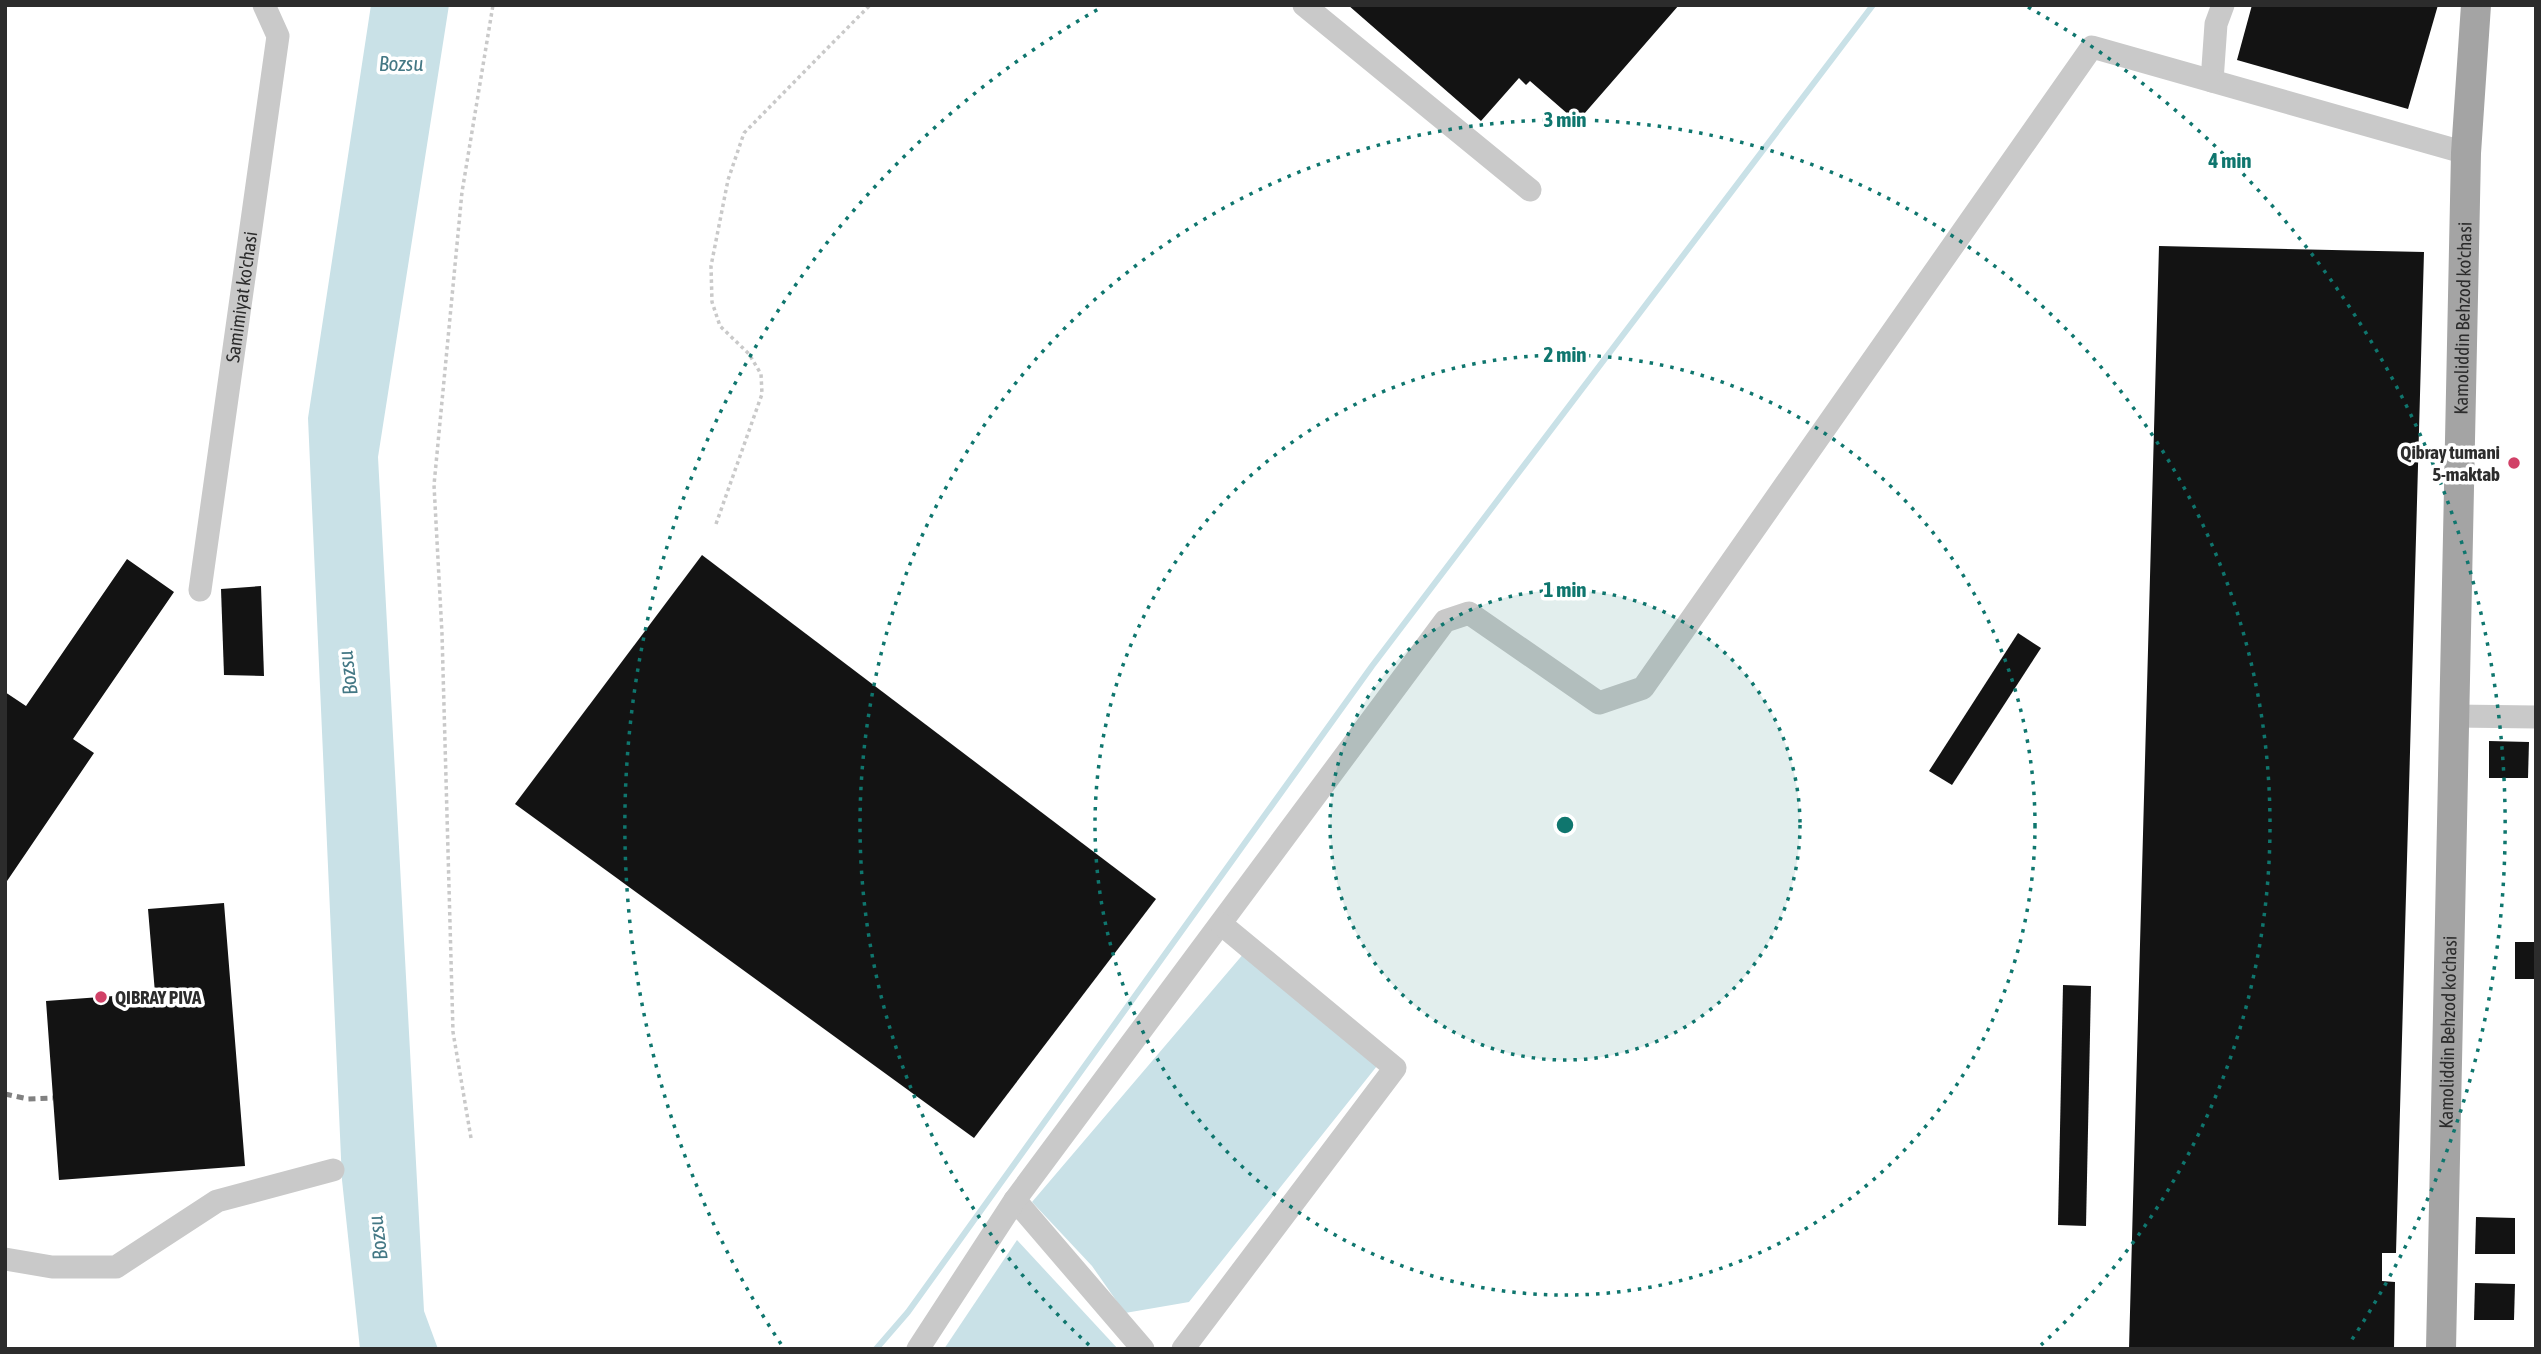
<svg xmlns="http://www.w3.org/2000/svg" width="2541" height="1354" viewBox="0 0 2541 1354" font-family="'Asap Condensed',sans-serif">
	<style>
		.water { fill: #c9e1e7 }
		.lines { fill: none; stroke-linecap: round; stroke-linejoin: round }
		.stream { stroke: #c9e1e7; stroke-width: 6 }
		.building { fill: #131313 }
		.path { stroke: #c9c9c9; stroke-width: 3.5; stroke-dasharray: 3.5 3.5; stroke-linecap: butt }
		.minor { stroke: #c9c9c9; stroke-width: 23 }
		.major { stroke: #a4a4a4; stroke-width: 30 }
		.rail { stroke: #818181; stroke-width: 5; stroke-dasharray: 7 5; stroke-linecap: butt }
		.ring { fill: none; stroke: #0f766e; stroke-width: 3.5; stroke-dasharray: 3.5 7 }
		.poi-dot { fill: #d14167; stroke: #fff; stroke-width: 2.5 }
		.labels { text-anchor: middle; stroke-width: 7; stroke-linejoin: round; paint-order: stroke }
		.street-label { font-size: 19px; fill: #2c2c2c; stroke: #fff }
		.poi-label { font-size: 19px; font-weight: bold; fill: #2c2c2c; stroke: #fff; text-anchor: end }
		.water-label { font-size: 21px; font-style: italic; fill: #447885; stroke: #fff }
		.centre { fill: #0f766e; stroke: #fff; stroke-width: 3.5 }
		.ring-label { font-size: 21px; text-anchor: middle; font-weight: bold; fill: #0f766e; stroke: #fff; stroke-width: 7; stroke-linejoin: round; paint-order: stroke }
	</style>
	<rect width="100%" height="100%" fill="#fff"/>
	<g class="water">
		<path d="M371,5H449L378,457L424,1311L438,1349H360L342,1180L308,418Z"/>
		<path d="M1245,952L1377,1066L1189,1302L1125,1313L1092,1266L1032,1202Z"/>
		<path d="M1017,1240L1118,1349H944Z"/>
	</g>
	<g class="lines">
		<path class="stream" d="M876,1349L908,1312L1372,666L1873,5"/>
	</g>
	<g class="building">
		<path d="M1348,5H1679L1577,122L1530,81L1526,85L1519,78L1481,121Z"/>
		<path d="M2252,5H2438L2408,109L2237,60Z"/>
		<path d="M2159,246L2424,252L2396,1253H2382V1281L2395,1282L2394,1349H2129Z"/>
		<path d="M702,555L1156,899L974,1138L515,804Z"/>
		<path d="M127,559L174,592L73,739L94,753L5,884V692L26,706Z"/>
		<path d="M261,586L264,676L224,675L221,589Z"/>
		<path d="M2018,633L2041,648L1952,785L1929,771Z"/>
		<path d="M2489,741L2529,742L2528,778H2489Z"/>
		<path d="M224,903L245,1166L59,1180L46,1001L155,993L148,909Z"/>
		<rect x="2515" y="942" width="21" height="37"/>
		<path d="M2063,985L2091,986L2086,1226L2058,1225Z"/>
		<path d="M2476,1217L2515,1218V1254H2475Z"/>
		<path d="M2475,1283L2515,1284L2514,1320H2474Z"/>
	</g>
	<g class="lines">
		<g class="path">
			<path d="M716,524L762,394L761,374L749,354L720,326L712,302L711,266L728,180L744,133L870,5"/>
			<path d="M471,1138L453,1032L442,634L434,485L462,192L493,5"/>
		</g>
		<g class="minor">
			<path d="M1304,5L1530,190"/>
			<path d="M2212,81L2216,24L2223,5"/>
			<path id="s1" d="M200,590L278,36L264,5"/>
			<path d="M2454,716L2536,717"/>
			<path d="M1015,1200L1143,1349"/>
			<path d="M5,1259L52,1267H116L217,1201L333,1170"/>
			<path d="M918,1349L1015,1200L1445,621L1469,613L1599,703L1643,688L2092,47L2466,153"/>
			<path d="M1183,1349L1395,1068L1221,924"/>
		</g>
		<path class="major" id="s2" d="M2441,1349L2466,153L2476,5"/>
		<path class="rail" d="M5,1094L28,1099L53,1098"/>
	</g>
	<circle cx="1565" cy="825" r="235" fill="#0f766e" fill-opacity=".12"/>
	<g class="ring">
		<circle cx="1565" cy="825" r="235"/>
		<circle cx="1565" cy="825" r="470"/>
		<path d="M1089 1345A705 705 0 1 1 2041 1345"/>
		<path d="M781 1344A940 940 0 0 1 1102 7M2028 7A940 940 0 0 1 2349 1344"/>
	</g>
	<g class="poi-dot">
		<circle cx="2514" cy="463" r="7"/>
		<circle cx="101" cy="997" r="7"/>
	</g>
	<g class="labels">
		<g class="street-label">
			<text dy="7" stroke="none"><textPath href="#s1" startOffset="296">Samimiyat ko'chasi</textPath></text>
			<text dy="7" stroke="none"><textPath href="#s2" startOffset="1031">Kamoliddin Behzod ko'chasi</textPath></text>
			<text dy="7" stroke="none"><textPath href="#s2" startOffset="317">Kamoliddin Behzod ko'chasi</textPath></text>
		</g>
		<g class="poi-label">
			<text x="2500" y="459">Qibray tumani<tspan x="2500" dy="22">5-maktab</tspan></text>
			<text x="115" y="1004" text-anchor="start">QIBRAY PIVA</text>
		</g>
		<g class="water-label">
			<text x="401" y="71">Bozsu</text>
			<text transform="translate(348 673) rotate(-97)" y="7">Bozsu</text>
			<text transform="translate(378 1238) rotate(-97)" y="7">Bozsu</text>
		</g>
	</g>
	<circle cx="1565" cy="825" r="10" class="centre"/>
	<g class="ring-label">
		<text x="1565" y="127">3 min</text>
		<text x="2230" y="168">4 min</text>
		<text x="1565" y="362">2 min</text>
		<text x="1565" y="597">1 min</text>
	</g>
	<rect width="2541" height="1354" fill="none" stroke="#2c2c2c" stroke-width="14"/>
</svg>
